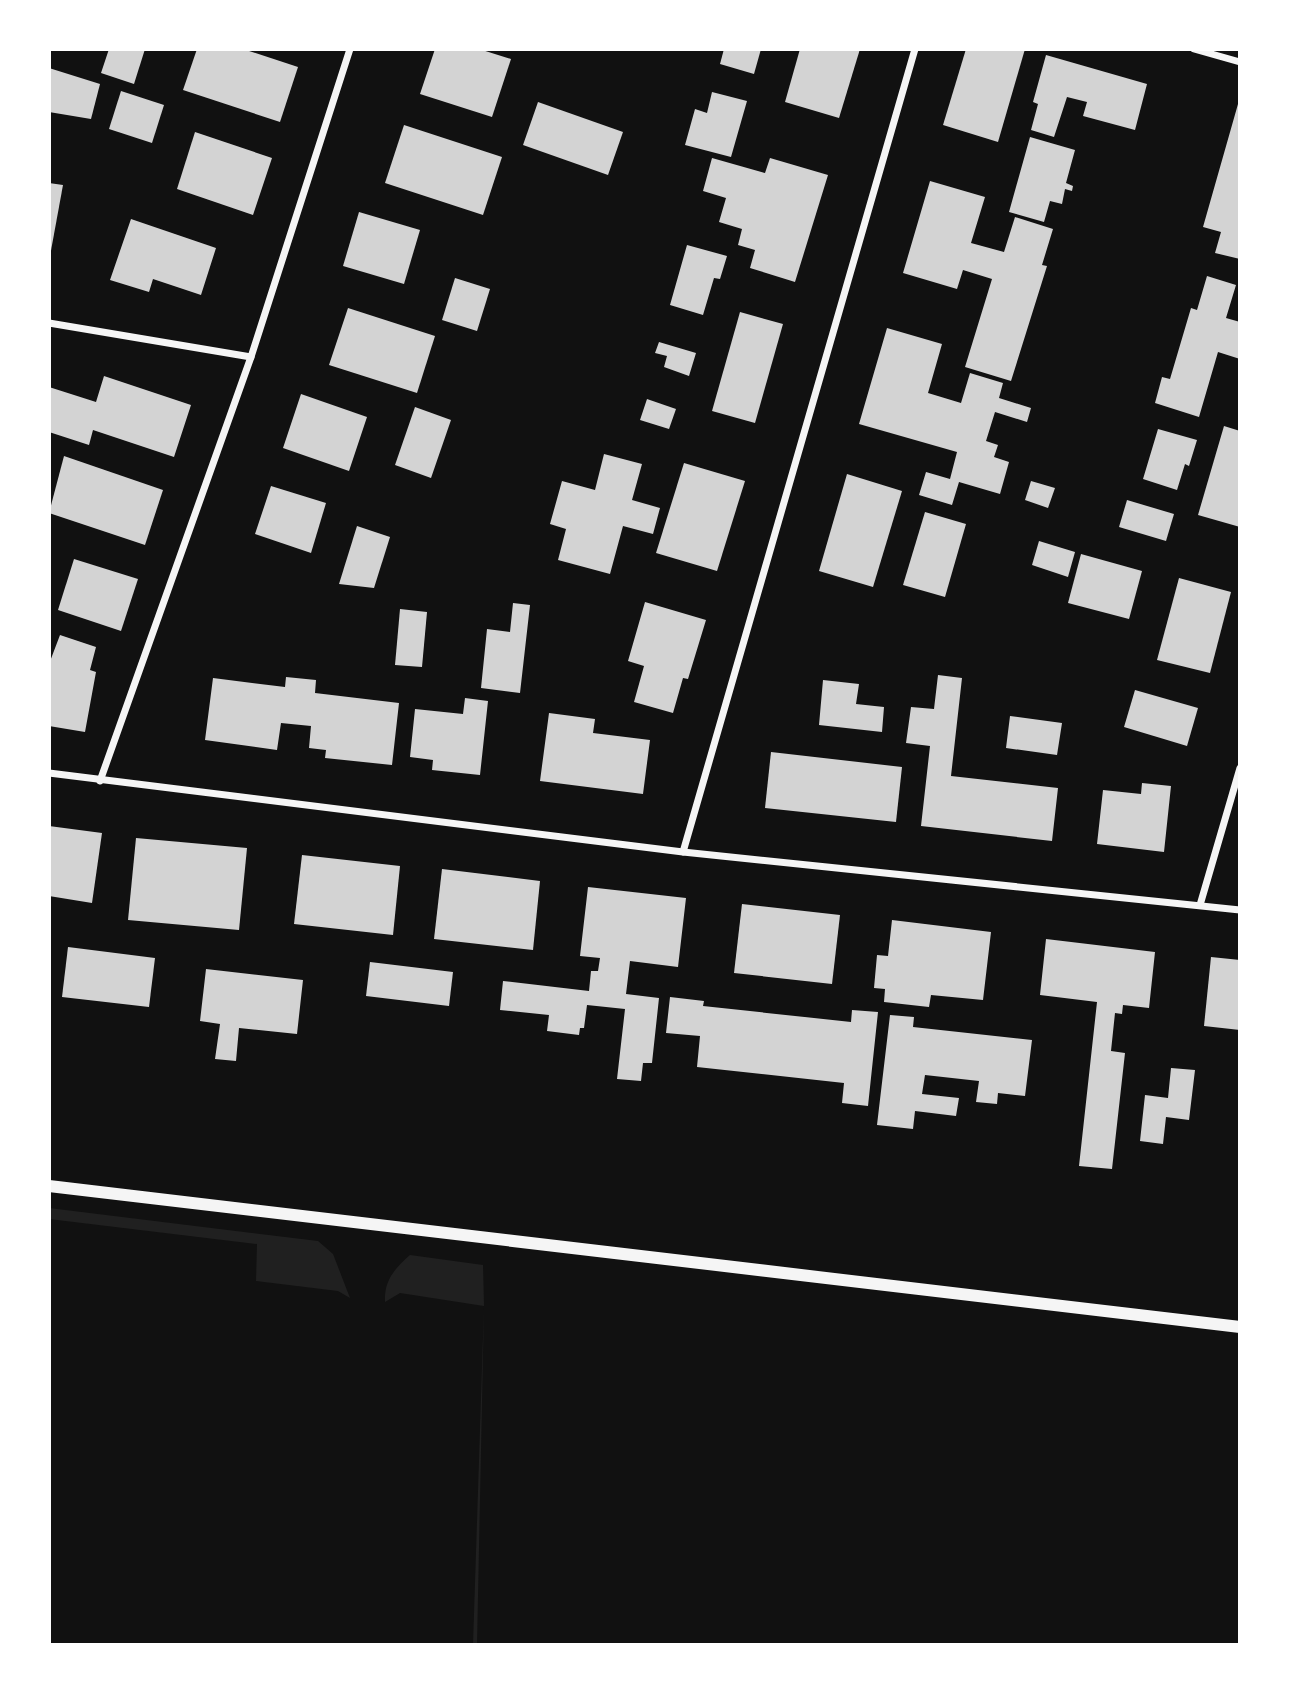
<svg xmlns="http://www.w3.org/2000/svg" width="1289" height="1694" viewBox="0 0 1289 1694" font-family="Mulish,sans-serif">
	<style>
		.green { fill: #202020 }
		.building { fill: #d3d3d3 }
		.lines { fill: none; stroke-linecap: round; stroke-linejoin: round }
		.minor { stroke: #f5f5f5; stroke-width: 7 }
		.tertiary { stroke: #f5f5f5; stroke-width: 12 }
	</style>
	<rect width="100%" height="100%" fill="#111"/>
	<g class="green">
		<path d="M49,1208L318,1241L333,1254L350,1298L338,1291L256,1281L257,1244L49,1219Z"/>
		<path d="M410,1255L483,1265L484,1305L477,1645H473L484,1306L400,1293L385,1302C384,1281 394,1269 410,1255Z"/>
	</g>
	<g class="building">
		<path d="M109,49H145L134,84L101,73Z"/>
		<path d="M197,49H243L298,67L280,122L183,90Z"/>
		<path d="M435,49H479L511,59L492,117L420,94Z"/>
		<path d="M724,49H761L754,74L720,64Z"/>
		<path d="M800,49H860L839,118L785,102Z"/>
		<path d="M966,49H1025L998,142L943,125Z"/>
		<path d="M1046,55L1147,84L1135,130L1083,116L1087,102L1067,97L1054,137L1031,130L1038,104L1033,102Z"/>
		<path d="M49,68L100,84L91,119L49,112Z"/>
		<path d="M121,91L164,105L152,143L109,129Z"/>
		<path d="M712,92L747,101L731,157L685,145L695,109L707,113Z"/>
		<path d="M538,102L623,132L608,175L523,145Z"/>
		<path d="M1238,104H1240V259L1215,253L1221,232L1203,227Z"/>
		<path d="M404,125L502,157L483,215L385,183Z"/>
		<path d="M195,132L272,158L253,215L177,189Z"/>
		<path d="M1030,137L1075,150L1066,183L1073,186L1072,191L1065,189L1062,204L1050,201L1044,222L1009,212Z"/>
		<path d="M712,158L765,173L770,158L828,175L795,282L750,268L755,250L738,245L742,229L719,222L726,198L703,191Z"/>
		<path d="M930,181L985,197L971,243L1004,252L1015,217L1053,229L1042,265L1047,266L1011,381L965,367L992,279L963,270L957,289L903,273Z"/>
		<path d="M49,183L63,185L50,256H49Z"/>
		<path d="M359,212L420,230L404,284L343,266Z"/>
		<path d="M131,219L216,248L201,295L153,279L149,292L110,280Z"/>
		<path d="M687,245L727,256L720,279L714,278L703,315L670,305Z"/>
		<path d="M1207,276L1236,285L1226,318L1240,322V359L1218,352L1199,417L1155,403L1162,377L1170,379L1191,308L1197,310Z"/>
		<path d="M455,278L490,289L477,331L442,320Z"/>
		<path d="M348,308L435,336L417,393L329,365Z"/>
		<path d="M740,312L783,324L755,423L712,411Z"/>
		<path d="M887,328L942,344L928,393L961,403L970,373L1003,383L999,398L1031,408L1027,422L995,412L986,441L998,445L994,457L1009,462L1000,494L959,482L952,505L919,495L926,472L950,479L957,452L859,424Z"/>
		<path d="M659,342L696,353L689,376L664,367L667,356L655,353Z"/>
		<path d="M104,376L191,405L174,457L93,430L89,445L49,432V387L96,402Z"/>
		<path d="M301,394L367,417L349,471L283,448Z"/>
		<path d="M647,399L676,409L669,429L640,420Z"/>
		<path d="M415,407L451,420L431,478L395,465Z"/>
		<path d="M1224,426L1240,431V527L1198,515Z"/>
		<path d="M1158,429L1197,440L1189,466L1185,464L1177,490L1143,479Z"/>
		<path d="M604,454L642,464L632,500L660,508L653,534L623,526L610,574L558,560L566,529L550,524L562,481L595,490Z"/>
		<path d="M64,456L163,490L145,545L49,513Z"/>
		<path d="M684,463L745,481L717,571L656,553Z"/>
		<path d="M847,474L902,491L873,587L819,571Z"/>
		<path d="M1031,481L1055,488L1048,508L1025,500Z"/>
		<path d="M271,486L326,503L311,553L255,534Z"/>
		<path d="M1127,500L1174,514L1166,541L1119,527Z"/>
		<path d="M925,512L966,524L945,597L903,585Z"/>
		<path d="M357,526L390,537L374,588L339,584Z"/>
		<path d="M1039,541L1075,552L1068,577L1032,565Z"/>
		<path d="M1081,554L1142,571L1129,619L1068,603Z"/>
		<path d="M74,559L138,579L121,631L58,610Z"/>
		<path d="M1179,578L1231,592L1210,673L1157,660Z"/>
		<path d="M645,602L706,620L688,679L683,678L673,713L634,702L644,666L628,661Z"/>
		<path d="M513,603L530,605L520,693L481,688L487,629L510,632Z"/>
		<path d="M400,609L427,612L422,667L395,665Z"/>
		<path d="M60,635L96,647L90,670L96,672L85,732L49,726V664Z"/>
		<path d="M938,675L962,678L951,776L1058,788L1052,841L921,826L930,746L906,743L911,707L934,709Z"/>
		<path d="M286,677L316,680L315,693L399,703L392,765L325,758L326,750L309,748L311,726L281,723L277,750L205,740L213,678L285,687Z"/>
		<path d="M823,680L859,684L856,704L884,707L882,732L819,725Z"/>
		<path d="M1135,690L1198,708L1187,746L1124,727Z"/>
		<path d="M465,698L488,701L480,775L432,770L433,760L410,757L415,709L463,714Z"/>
		<path d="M549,713L595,719L593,733L650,740L643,794L540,781Z"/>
		<path d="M1010,716L1062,723L1057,755L1006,748Z"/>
		<path d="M771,752L902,767L896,822L765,808Z"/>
		<path d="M1142,783L1171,786L1164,852L1097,844L1103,790L1141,794Z"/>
		<path d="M49,826L102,833L92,903L49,896Z"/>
		<path d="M136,838L247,848L239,930L128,920Z"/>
		<path d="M302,855L400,866L393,935L294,924Z"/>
		<path d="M442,869L540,881L533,950L434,939Z"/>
		<path d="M588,887L686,898L678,967L630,961L626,994L659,998L652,1063H643L641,1081L617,1079L625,1009L587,1005L584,1028H580L579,1035L547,1031L549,1015L500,1010L503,981L589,991L591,971H598L600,958L580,956Z"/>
		<path d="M742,904L840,915L832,984L734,973Z"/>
		<path d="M892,920L991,932L983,1000L931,995L929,1007L884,1002L885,989L874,988L877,955L888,956Z"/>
		<path d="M1046,939L1155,952L1149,1008L1123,1005L1122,1014L1115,1013L1111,1051L1125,1053L1112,1169L1079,1166L1097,1002L1040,995Z"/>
		<path d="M68,947L155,958L149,1007L62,997Z"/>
		<path d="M1211,957L1240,960V1030L1204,1026Z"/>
		<path d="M370,962L453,972L449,1006L366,996Z"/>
		<path d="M206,969L303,980L297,1034L239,1028L236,1061L215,1059L220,1024L200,1021Z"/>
		<path d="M670,997L704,1001L703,1006L851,1022L852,1010L878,1012L868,1106L842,1103L844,1083L697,1067L700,1036L666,1033Z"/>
		<path d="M890,1015L914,1017L913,1027L1032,1040L1025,1096L998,1093L997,1104L976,1102L979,1081L925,1075L922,1094L959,1098L956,1116L915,1111L913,1129L877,1125Z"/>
		<path d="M1171,1068L1195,1070L1189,1120L1166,1117L1163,1144L1140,1141L1145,1095L1168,1098Z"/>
	</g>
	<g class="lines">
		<g class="minor">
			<path d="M1194,49L1240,62"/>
			<path d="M49,323L251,357"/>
			<path d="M49,773L683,852L1240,910"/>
			<path d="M100,781L251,357L350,49"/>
			<path d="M683,852L915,49"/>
			<path d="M1200,905L1240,768"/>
		</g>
		<path class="tertiary" d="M49,1186L1240,1327"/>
	</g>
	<rect width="1289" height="1694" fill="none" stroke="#ffffff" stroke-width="102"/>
</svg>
